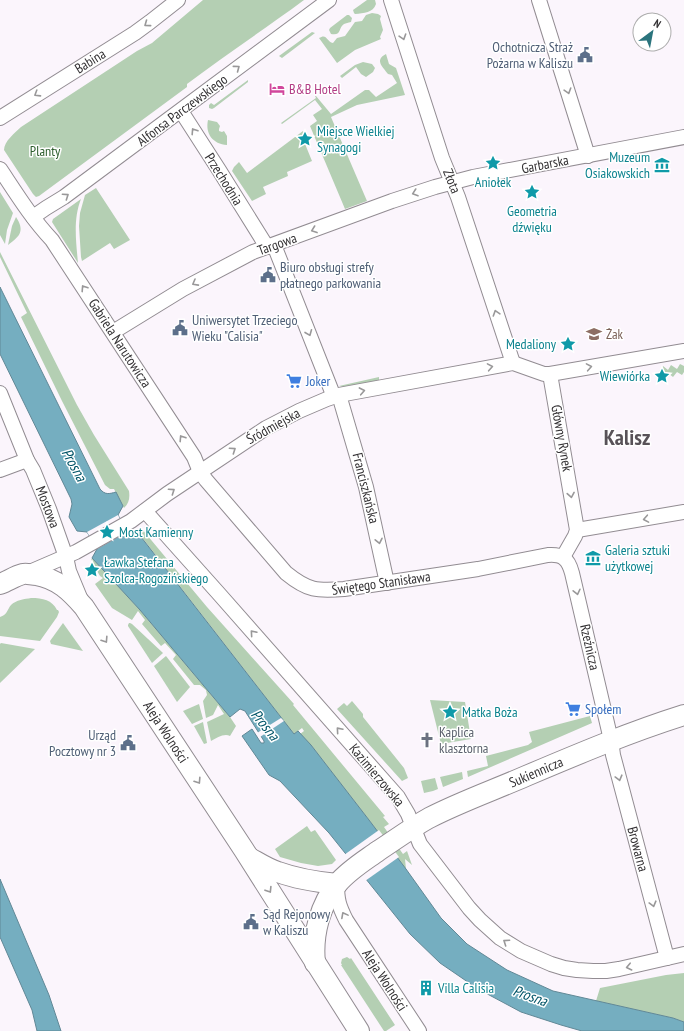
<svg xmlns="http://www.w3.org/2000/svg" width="684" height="1031" viewBox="0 0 684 1031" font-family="'PT Sans Narrow',sans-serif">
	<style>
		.green { fill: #b4cfb3 }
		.water { fill: #75aec0; stroke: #618896 }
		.pier { fill: #fbf5fc }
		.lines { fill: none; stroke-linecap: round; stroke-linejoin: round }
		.street-casing { stroke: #928c92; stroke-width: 16 }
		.secondary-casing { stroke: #928c92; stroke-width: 22 }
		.street { stroke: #fff; stroke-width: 14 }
		.secondary { stroke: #fff; stroke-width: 20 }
		.oneway { stroke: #999899 }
		.labels { text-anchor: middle; stroke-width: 3; stroke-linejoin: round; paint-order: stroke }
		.service-label { font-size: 14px; fill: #4e5e75; stroke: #fff; text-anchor: start }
		.street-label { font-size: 14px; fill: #333133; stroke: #fff }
		.hotel-label { font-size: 14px; fill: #b23c85; stroke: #fff; text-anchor: start }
		.culture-label { font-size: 14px; fill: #0d838f; stroke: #fff; text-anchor: start }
		.park-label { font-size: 14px; fill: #2c5d2c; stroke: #fff }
		.education-label { font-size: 14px; fill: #785e54; stroke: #fff; text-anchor: start }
		.shop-label { font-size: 14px; fill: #366cbe; stroke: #fff; text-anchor: start }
		.worship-label { font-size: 14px; fill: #5b616d; stroke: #fff; text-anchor: start }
		.water-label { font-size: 15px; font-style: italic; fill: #005467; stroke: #fff }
		.town-label { font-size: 22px; font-weight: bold; fill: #585258; stroke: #fff }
	</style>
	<rect width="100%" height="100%" fill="#fbf5fc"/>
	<g class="green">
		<path d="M203,0H304C265,29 225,55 187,84V87L39,196L36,197L33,194L4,150C4,141 15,133 21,127L137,51L152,43Z"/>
		<path d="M367,0H375L376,4C373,13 364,13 355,14L354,13L353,10Z"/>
		<path d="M372,13L378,14L381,16L380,19L383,30L380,37L381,39L355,50L337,63L319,38C327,33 326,41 333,43L337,38L345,36L355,22L362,21L366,15Z"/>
		<path d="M347,15H349L352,18L351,22C348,23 346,23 344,24C338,28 342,36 331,34L329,30L330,28Z"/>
		<path d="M312,32L315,33L282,58L279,56Z"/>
		<path d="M386,54L389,64L396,68L405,95L357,105L331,117L367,201L345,209L310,126L317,121L313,115L322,109L315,100L282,124L281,123L316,98L315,96H316L331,114L365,90H369L376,97L397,83L392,75L388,74C383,67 374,60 386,54Z"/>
		<path d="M363,62L372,64L375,68L373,72L366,77L361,74L356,67L342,78L340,76L355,65Z"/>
		<path d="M248,80V82L214,108L212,109L209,108V105L211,103L214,105Z"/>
		<path d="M208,120L217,122L220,126L219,129V131L222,132L224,131L227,136V145C213,144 205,134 208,120Z"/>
		<path d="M303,131L306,138L303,139L312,161L287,172L288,176L263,187L266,194L252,201L232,171L234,167L239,162L247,173Z"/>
		<path d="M96,188L130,240L114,249L110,243L82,261L81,257L79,226L80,213L85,195Z"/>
		<path d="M0,192L13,213L7,230L5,244L0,235Z"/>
		<path d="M81,199C73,219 76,241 78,263L52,222L53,219Z"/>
		<path d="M16,217C25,231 20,236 8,245L12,226Z"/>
		<path d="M0,252L77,405L94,435L129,491C130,498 129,503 124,508L114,489H110L105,485L62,401L21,317L27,313L0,257Z"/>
		<path d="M680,364L684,366V372L682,375L677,372L673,377L668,373L665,378L658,373L663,366L668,370L671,365L677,369Z"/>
		<path d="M379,377V382L343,387L339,386Z"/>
		<path d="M142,529L207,607L294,704L293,705L385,816L383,817L389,824L384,827L403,854L407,851L412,865L405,859L406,869L369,820L311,745L300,734L304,731L302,728L294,734L137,531Z"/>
		<path d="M92,558L140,610L230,717L236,726L230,736C224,733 217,738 211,741L207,722L224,714L218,705L213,715L206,718L203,701L207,695L206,690L200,685H194L173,659L176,655L165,643L161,646L142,624L145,620L138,611L132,620L112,608L95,584L103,578L100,576L96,569V567L91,560Z"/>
		<path d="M31,598C43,598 52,600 57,610H58L59,612L57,617L40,641L0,636V617C7,615 7,610 11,605C16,600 25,599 31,598Z"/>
		<path d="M63,623L83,651L51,644L50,641Z"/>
		<path d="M129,623H130L132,624L163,653L152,663L128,626V625Z"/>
		<path d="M1,643L35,649L0,683V644Z"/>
		<path d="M166,656L190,687L177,702L154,666Z"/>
		<path d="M430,700L465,702L471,739L441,744Z"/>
		<path d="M352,701L363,714V717L404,768L408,778L402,781L337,709L344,703L347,706Z"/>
		<path d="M199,704L203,719L192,724L183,711Z"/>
		<path d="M590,716L592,723L468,777L467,771L488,766L486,756L528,745L532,742L529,732Z"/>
		<path d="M203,722L207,743L204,744L194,726Z"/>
		<path d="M462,772L463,779L443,787L440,777Z"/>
		<path d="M435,778L438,789L433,791L424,793L421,781Z"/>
		<path d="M307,826L311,832L315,830L336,860L332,864L318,866L301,863L280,857L275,849Z"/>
		<path d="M347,957L350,959L351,958L395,1025L386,1031H384L341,965H342L341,963L342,959Z"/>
		<path d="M684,973V1022L673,1018L596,1001L600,988L666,975Z"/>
	</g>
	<g class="water">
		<path d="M0,287L100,489C105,495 109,494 116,492L123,506L118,515L127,532L138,533L294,734L298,731L311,745L369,820L406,869L441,918L467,944L507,970L553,991L673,1018L684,1022V1031H582L561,1025L521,1012L478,989L440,963L410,934L329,833L280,781L269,775L242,736L252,729L261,743H264V741L245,711L240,709L230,717L140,610L92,558L97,549L87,532L77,531L69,517L72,504L71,499L0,354Z"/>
		<path d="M0,879L49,995L61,1031H37L32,1010L0,937Z"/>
	</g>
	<g class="pier">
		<path d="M118,515L127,532L97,549L87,532Z"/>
		<path d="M281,718L284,721L260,737L257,733Z"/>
		<path d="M379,830L399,857L365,881L344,855Z"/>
	</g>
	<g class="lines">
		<defs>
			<g id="street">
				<path d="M391,0L442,158L458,197L513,363"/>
				<path d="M539,0L588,156"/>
				<path d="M181,111L219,170L267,247"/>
				<path d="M0,118L135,33L150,22L178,0"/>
				<path d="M0,169C16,193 32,219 52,240L194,457L200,472L206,480L286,573C308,591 317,591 344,589L478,569L548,555C562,554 568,558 572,573L611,740L613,755L667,958"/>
				<path d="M33,217L46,208L64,197L329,0"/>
				<path d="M274,245L334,397"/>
				<path d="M113,332L183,289L253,252L392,201L435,187L473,177L684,137"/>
				<path d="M550,374L577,530L575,536L563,557"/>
				<path d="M0,393L27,460L33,470L49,509L66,557L69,571L81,600"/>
				<path d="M339,395L366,487L387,583"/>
				<path d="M0,470L27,460"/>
				<path d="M145,511L220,595L398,797L408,814L420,844L469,908L480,920L500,938L521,951L551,964L564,968L577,970L593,971H606L619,969L684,954"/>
				<path d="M577,530L684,512"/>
				<path d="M25,574L76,552L131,521L167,494L266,428L299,411L327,399L339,395L513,363L544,374H550L684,351"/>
				<path d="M337,884C337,900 339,906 346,920L419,1031"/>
			</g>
			<g id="secondary">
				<path d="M0,584C8,581 15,576 23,574C27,573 32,575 36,575C58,579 70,591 84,607L244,850L359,1031"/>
				<path d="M250,858C259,863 268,869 278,872C297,879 317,882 337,884"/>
				<path d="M315,963C312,935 320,904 338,883C349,870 364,861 378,851C395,840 411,828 429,818C460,802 494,790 526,776C578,754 630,732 684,715"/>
			</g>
		</defs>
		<use href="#street" class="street-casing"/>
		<use href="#secondary" class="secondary-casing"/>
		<use href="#street" class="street"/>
		<use href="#secondary" class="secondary"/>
	</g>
	<defs><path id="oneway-chevron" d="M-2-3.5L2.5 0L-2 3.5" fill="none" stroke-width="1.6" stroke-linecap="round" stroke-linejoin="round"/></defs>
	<g class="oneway">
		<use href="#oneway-chevron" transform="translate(147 24) rotate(144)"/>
		<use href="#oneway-chevron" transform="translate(403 37) rotate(72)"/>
		<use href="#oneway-chevron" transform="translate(237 68) rotate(-37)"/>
		<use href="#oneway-chevron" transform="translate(568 91) rotate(73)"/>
		<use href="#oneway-chevron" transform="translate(37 94) rotate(148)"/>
		<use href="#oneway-chevron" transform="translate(194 131) rotate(-123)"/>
		<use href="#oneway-chevron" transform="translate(415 193) rotate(161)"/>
		<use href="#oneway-chevron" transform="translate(66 196) rotate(-34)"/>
		<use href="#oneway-chevron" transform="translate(314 230) rotate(160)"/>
		<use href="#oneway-chevron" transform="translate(195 283) rotate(151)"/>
		<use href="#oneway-chevron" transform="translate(84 288) rotate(-123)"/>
		<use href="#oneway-chevron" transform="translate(496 313) rotate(-108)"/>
		<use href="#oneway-chevron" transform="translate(309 333) rotate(68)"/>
		<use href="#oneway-chevron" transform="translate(490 367) rotate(-10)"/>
		<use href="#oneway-chevron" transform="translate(589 367) rotate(-10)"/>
		<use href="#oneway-chevron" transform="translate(362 391) rotate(-11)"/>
		<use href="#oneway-chevron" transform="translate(182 438) rotate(-123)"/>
		<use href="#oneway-chevron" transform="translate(233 450) rotate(-34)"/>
		<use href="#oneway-chevron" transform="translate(172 491) rotate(-34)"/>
		<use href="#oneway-chevron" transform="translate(571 495) rotate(80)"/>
		<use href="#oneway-chevron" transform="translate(646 519) rotate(170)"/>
		<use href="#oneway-chevron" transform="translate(379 541) rotate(78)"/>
		<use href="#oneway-chevron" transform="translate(577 592) rotate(77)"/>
		<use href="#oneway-chevron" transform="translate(253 633) rotate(-131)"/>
		<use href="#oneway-chevron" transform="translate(105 640) rotate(57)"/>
		<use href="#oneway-chevron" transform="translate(339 730) rotate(-131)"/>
		<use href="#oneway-chevron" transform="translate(619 778) rotate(75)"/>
		<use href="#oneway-chevron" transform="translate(198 781) rotate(57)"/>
		<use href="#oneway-chevron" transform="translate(269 890) rotate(58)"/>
		<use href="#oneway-chevron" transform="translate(653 904) rotate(75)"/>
		<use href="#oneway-chevron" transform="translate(344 915) rotate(-118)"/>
		<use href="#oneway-chevron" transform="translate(506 942) rotate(-146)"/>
		<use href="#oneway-chevron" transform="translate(629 967) rotate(167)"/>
	</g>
	<defs>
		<symbol id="civic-bare" viewBox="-9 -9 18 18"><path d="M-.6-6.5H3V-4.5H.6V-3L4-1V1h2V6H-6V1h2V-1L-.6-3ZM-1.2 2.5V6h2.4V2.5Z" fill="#5c6f8a" stroke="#fff" stroke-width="2.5" paint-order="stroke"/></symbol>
		<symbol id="hotel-bare" viewBox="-9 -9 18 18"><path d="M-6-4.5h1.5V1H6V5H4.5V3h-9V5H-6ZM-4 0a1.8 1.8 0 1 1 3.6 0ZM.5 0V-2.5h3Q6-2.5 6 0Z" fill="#d1479c" stroke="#fff" stroke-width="2.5" paint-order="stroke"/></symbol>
		<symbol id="sight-bare" viewBox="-9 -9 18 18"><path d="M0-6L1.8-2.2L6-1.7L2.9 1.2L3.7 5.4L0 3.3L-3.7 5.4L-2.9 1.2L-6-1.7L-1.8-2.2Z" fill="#0f9aa8" stroke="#fff" stroke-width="2.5" paint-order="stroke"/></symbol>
		<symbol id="museum-bare" viewBox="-9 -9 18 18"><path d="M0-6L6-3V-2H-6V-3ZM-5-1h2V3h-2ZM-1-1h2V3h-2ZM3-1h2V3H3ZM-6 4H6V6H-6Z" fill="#0f9aa8" stroke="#fff" stroke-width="2.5" paint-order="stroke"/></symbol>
		<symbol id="university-bare" viewBox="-9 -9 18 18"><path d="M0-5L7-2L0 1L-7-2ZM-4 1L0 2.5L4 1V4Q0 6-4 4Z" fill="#8d6e63" stroke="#fff" stroke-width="2.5" paint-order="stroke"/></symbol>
		<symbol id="supermarket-bare" viewBox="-9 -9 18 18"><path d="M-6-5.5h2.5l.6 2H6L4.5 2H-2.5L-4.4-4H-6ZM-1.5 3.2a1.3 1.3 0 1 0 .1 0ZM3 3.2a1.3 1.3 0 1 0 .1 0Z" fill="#3f7fe0" stroke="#fff" stroke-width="2.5" paint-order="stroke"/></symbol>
		<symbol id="church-bare" viewBox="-9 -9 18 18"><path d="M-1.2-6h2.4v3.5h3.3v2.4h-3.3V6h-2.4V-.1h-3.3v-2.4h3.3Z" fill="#6b7280" stroke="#fff" stroke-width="2.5" paint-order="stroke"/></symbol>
		<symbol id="building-bare" viewBox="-9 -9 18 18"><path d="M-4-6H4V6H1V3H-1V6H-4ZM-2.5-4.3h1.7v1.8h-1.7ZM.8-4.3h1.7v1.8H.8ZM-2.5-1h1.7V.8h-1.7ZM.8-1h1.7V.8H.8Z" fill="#0f9aa8" stroke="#fff" stroke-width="2.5" paint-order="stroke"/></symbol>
	</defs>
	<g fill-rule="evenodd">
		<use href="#civic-bare" x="574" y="44" width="22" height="22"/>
		<use href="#hotel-bare" x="266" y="78" width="22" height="22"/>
		<use href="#sight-bare" x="294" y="128" width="22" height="22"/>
		<use href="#sight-bare" x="482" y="152" width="22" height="22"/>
		<use href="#museum-bare" x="651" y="154" width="22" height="22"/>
		<use href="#sight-bare" x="521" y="181" width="22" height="22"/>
		<use href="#civic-bare" x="257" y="264" width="22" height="22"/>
		<use href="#civic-bare" x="169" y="317" width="22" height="22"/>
		<use href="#university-bare" x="583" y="323" width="22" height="22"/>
		<use href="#sight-bare" x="557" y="333" width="22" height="22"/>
		<use href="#sight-bare" x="651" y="365" width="22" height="22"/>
		<use href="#supermarket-bare" x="283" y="370" width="22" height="22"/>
		<use href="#sight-bare" x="96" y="521" width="22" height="22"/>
		<use href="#museum-bare" x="582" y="547" width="22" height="22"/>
		<use href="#sight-bare" x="81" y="559" width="22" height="22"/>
		<use href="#supermarket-bare" x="562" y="698" width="22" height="22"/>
		<use href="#sight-bare" x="439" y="701" width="22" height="22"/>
		<use href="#church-bare" x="416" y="729" width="22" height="22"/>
		<use href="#civic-bare" x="117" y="732" width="22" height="22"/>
		<use href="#civic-bare" x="240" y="911" width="22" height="22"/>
		<use href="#building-bare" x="415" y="977" width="22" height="22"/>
	</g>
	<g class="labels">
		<g class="service-label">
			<text x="573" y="52" text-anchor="end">Ochotnicza Straż<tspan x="573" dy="16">Pożarna w Kaliszu</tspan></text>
			<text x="280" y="272">Biuro obsługi strefy<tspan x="280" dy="16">płatnego parkowania</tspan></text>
			<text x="192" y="325">Uniwersytet Trzeciego<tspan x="192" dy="16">Wieku "Calisia"</tspan></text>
			<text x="116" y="740" text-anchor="end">Urząd<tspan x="116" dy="16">Pocztowy nr 3</tspan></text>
			<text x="263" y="919">Sąd Rejonowy<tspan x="263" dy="16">w Kaliszu</tspan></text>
		</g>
		<g class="street-label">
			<text transform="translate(90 61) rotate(-32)" y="5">Babina</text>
			<text transform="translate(182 110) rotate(-37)" y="5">Alfonsa Parczewskiego</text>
			<text transform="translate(545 164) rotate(-11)" y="5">Garbarska</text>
			<text transform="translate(224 179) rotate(58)" y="5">Przechodnia</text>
			<text transform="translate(452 181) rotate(68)" y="5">Złota</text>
			<text transform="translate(277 244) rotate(-20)" y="5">Targowa</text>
			<text transform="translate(120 343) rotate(57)" y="5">Gabriela Narutowicza</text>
			<text transform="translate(273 426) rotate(-29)" y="5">Śródmiejska</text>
			<text transform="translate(562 438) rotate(80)" y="5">Główny Rynek</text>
			<text transform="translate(366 488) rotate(76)" y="5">Franciszkańska</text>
			<text transform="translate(48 507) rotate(69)" y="5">Mostowa</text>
			<text transform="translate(381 583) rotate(-8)" y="5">Świętego Stanisława</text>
			<text transform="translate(590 647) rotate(77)" y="5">Rzeźnicza</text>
			<text transform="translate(166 732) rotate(57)" y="5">Aleja Wolności</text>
			<text transform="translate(536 772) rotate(-23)" y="5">Sukiennicza</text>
			<text transform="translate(377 775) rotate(50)" y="5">Kazimierzowska</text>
			<text transform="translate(638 849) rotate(75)" y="5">Browarna</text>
			<text transform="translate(385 980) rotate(57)" y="5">Aleja Wolności</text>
		</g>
		<g class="hotel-label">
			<text x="289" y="94">B&amp;B Hotel</text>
		</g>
		<g class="culture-label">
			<text x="317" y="136">Miejsce Wielkiej<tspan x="317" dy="16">Synagogi</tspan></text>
			<text x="650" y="162" text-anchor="end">Muzeum<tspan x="650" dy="16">Osiakowskich</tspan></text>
			<text x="493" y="187" text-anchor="middle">Aniołek</text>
			<text x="532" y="216" text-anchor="middle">Geometria<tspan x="532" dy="16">dźwięku</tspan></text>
			<text x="556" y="349" text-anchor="end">Medaliony</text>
			<text x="650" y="381" text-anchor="end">Wiewiórka</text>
			<text x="119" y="537">Most Kamienny</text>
			<text x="605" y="555">Galeria sztuki<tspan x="605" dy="16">użytkowej</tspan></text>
			<text x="104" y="567">Ławka Stefana<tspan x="104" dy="16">Szolca-Rogozińskiego</tspan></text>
			<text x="462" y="717">Matka Boża</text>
			<text x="438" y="993">Villa Calisia</text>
		</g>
		<g class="park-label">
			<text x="45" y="156">Planty</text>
		</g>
		<g class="education-label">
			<text x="606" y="339">Żak</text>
		</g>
		<g class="shop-label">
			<text x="306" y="386">Joker</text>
			<text x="585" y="714">Społem</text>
		</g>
		<g class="worship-label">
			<text x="439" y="737">Kaplica<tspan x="439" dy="16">klasztorna</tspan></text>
		</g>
		<g class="water-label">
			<text transform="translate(74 465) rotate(61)" y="5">Prosna</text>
			<text transform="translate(265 725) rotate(51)" y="5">Prosna</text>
			<text transform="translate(530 996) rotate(20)" y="5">Prosna</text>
		</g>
		<g class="town-label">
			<text x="627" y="445">Kalisz</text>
		</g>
	</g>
	<g transform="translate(652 32) rotate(32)"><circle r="19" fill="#ffffff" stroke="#adadad"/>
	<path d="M0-3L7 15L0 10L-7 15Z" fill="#2b747d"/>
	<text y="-6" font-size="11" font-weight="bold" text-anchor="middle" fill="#333133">N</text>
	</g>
</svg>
